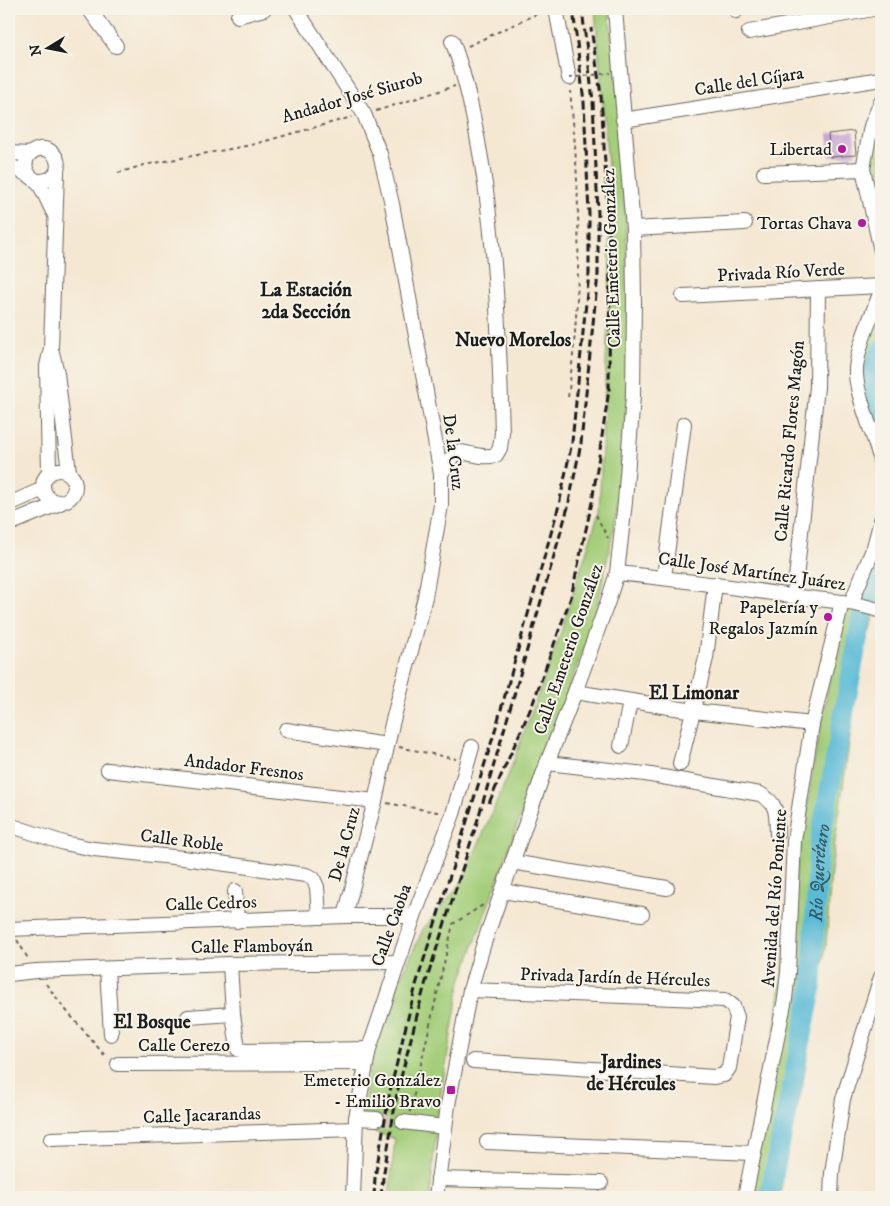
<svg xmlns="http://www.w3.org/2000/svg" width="890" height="1206" viewBox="0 0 890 1206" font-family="'IM FELL DW Pica',serif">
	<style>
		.green { fill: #a4ce7a; stroke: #60754b }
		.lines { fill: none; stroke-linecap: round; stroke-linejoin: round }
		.river { stroke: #58bad6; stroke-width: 20 }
		.building { fill: #c099d3 }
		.minor-tunnel { stroke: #d4c9b8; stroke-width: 14; stroke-dasharray: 14 7; stroke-linecap: butt }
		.minor-casing { stroke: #68635c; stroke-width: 16 }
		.path { stroke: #68635c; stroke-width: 2; stroke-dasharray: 4 4; stroke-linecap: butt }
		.minor { stroke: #fff; stroke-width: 14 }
		.rail { stroke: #1c1c1c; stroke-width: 3; stroke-dasharray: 8 4; stroke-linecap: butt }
		.path-bridge { stroke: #68635c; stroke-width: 2; stroke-dasharray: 4 4; stroke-linecap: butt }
		.poi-dot { fill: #b5179e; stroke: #f7f3e8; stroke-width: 2 }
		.labels { text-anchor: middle; stroke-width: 4; stroke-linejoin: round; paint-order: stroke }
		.street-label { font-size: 18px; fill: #1c1c1c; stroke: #f7f3e8 }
		.poi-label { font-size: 18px; fill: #1c1c1c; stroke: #f7f3e8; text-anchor: end }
		.neighbourhood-label { font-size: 19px; font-weight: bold; fill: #1c1c1c; stroke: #f7f3e8 }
		.water-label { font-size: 19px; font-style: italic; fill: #345b66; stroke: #f7f3e8 }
	</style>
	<rect width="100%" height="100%" fill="#f7f3e8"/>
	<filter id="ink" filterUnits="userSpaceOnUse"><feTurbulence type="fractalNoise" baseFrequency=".02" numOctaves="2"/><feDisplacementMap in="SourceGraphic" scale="10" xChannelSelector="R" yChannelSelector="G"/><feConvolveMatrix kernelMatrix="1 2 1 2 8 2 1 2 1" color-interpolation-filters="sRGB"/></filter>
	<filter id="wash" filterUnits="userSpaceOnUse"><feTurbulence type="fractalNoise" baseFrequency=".0096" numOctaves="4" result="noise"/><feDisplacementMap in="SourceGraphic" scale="20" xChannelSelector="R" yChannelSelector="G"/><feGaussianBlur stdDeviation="1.12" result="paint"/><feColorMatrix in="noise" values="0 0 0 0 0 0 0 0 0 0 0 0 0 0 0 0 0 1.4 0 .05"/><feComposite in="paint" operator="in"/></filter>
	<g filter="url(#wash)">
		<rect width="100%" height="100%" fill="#f5e8d3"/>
		<g class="green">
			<path d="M595,9H609L623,145L629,309L627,401L616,518L594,621L515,831L460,984L438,1110L430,1197H389L395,1139L361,1127L374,1037L423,929L462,882L509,773L558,641L599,512L610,277L608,168Z"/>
			<path d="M881,112V253L868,160Z"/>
			<path d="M881,314V478L870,417L861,389V363Z"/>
			<path d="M881,513V592L861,660L831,870L826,946L802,1088L785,1162L780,1197H752L798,857L817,746L843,610Z"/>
		</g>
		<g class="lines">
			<g class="river">
				<path d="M881,350L873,367L876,402L881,417"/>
				<path id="s1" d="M769,1197L812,988L818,851L863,611L881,551"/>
			</g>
		</g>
		<g id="blocks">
			<path class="building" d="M854,131L856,155L830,157L828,134Z"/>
		</g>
	</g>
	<g filter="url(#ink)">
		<use href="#blocks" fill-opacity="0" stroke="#68635c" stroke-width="1"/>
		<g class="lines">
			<path class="minor-tunnel" d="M377,1119L403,1122"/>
			<defs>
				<g id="minor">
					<path d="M89,9L116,46"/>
					<path d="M296,9L364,114L380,154L392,204L441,474V505L425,597L392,724L375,801L345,916"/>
					<path d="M556,9L569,78"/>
					<path d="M735,9L736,11"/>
					<path d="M238,16L264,9"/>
					<path d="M749,32L873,9"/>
					<path d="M881,102L871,126L863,169L881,251"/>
					<path d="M623,120L881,79"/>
					<path d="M9,153L30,154"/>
					<path d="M9,165L28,175"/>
					<path d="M764,173L863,169"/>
					<path d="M37,181C67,183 62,146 39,149C34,150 29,154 27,158C25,163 25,169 28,173C30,178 36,179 39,184C45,193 49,205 55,215"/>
					<path d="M633,229L745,223"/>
					<path d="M881,291C872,316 859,342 856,368C854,391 875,437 881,461"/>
					<path d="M683,296L881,286"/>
					<path d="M52,352L57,373L69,472"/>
					<circle cx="59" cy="486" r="16"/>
					<path d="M49,473L47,366L51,348L57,173"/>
					<path d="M441,474L451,458L459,452C472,453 482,459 496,455L500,448L502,433C499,333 496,234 477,136C471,104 464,71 452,41"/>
					<path d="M9,504L43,489"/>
					<path d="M9,524L60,503"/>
					<path d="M617,573C675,579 733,587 791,596C821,600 852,601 881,611"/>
					<path d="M664,577L684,424"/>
					<path d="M794,596L817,387L818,289"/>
					<path d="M851,603L874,547L881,520"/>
					<path d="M575,692L694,711L812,724"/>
					<path d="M286,730L387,745"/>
					<path d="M621,746L630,702"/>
					<path d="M547,763L645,774L760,794C779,804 776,815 777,834"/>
					<path d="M680,764L706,658L715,584"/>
					<path d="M108,770L375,801"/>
					<path d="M9,825L64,843L94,849L183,858L306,875L313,878L317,887L319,917"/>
					<path d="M512,862L667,888"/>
					<path d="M235,891L237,921"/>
					<path d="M502,891L642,914"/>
					<path d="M9,929L345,916H414"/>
					<path d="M230,964L233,1014L238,1049L244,1051L369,1049"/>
					<path d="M107,969L111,1034"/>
					<path d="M9,974L36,971L230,964L397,962"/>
					<path d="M470,990L725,1000L733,1006L737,1017L729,1068L724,1075L714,1077L473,1061"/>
					<path d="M188,1017L233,1014"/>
					<path d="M118,1064L366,1063"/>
					<path d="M356,1118L377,1119"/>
					<path d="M403,1122L444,1127"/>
					<path d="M51,1139L355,1129"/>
					<path d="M487,1142L753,1153"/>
					<path d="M438,1179L601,1183"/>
					<path d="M353,1197L356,1118L369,1049L414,916L453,814L472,747"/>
					<path d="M436,1197L448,1105L470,990L484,943L547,763L575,692L608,601L617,573L625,502L633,396L634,300L633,229L615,9"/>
					<path d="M745,1197L785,999L788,972L794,841L812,724L842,602"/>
					<path d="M831,1197L832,1173L843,1099L881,977"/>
				</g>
			</defs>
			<use href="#minor" class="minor-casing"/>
			<g class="path">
				<path d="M468,46L545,10"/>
				<path d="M376,111L455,86"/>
				<path d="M118,173L144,165L251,145L352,117"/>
				<path d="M568,397C582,296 581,192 570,91"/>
				<path d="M596,515L608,538"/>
				<path d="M399,747L456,759"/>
				<path d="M387,803L442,813"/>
				<path d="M17,940L29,960"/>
				<path d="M46,984L65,1009L107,1058"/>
				<path d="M410,1112L453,924L483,905"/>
			</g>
			<use href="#minor" class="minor"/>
			<g class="rail">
				<path d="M489,803L533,703L571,597L592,502L609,390L610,249L601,95L591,28"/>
				<path d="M374,1197L375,1177L390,1091L416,985L494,734L559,505L572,442L589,273V214L584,102L573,9"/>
				<path d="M381,1197L383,1178L397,1093L424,988L475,829L502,737L568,507L581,443L598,274V214L593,101L582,9"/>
			</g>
			<path class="path-bridge" d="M569,78L610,73"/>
		</g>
	</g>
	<g class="poi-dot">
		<circle cx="842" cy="149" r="5"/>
		<circle cx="862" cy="223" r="5"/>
		<circle cx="828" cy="617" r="5"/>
		<rect x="446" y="1085" width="10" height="10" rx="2.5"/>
	</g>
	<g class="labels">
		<g class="street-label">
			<text transform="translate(749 81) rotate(-9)" y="6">Calle del Cíjara</text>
			<text transform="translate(352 97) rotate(-16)" y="6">Andador José Siurob</text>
			<text transform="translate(611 258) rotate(-92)" y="6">Calle Emeterio González</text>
			<text transform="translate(781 272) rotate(-3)" y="6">Privada Río Verde</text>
			<text transform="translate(789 441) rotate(-85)" y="6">Calle Ricardo Flores Magón</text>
			<text transform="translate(454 452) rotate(83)" y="6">De la Cruz</text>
			<text transform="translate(752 571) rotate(8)" y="6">Calle José Martínez Juárez</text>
			<text transform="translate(568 649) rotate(-71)" y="6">Calle Emeterio González</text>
			<text transform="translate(244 767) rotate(7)" y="6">Andador Fresnos</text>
			<text transform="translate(182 840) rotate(7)" y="6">Calle Roble</text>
			<text transform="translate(344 844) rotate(-75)" y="6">De la Cruz</text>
			<text transform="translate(774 898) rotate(-86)" y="6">Avenida del Río Poniente</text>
			<text transform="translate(211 903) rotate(-2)" y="6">Calle Cedros</text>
			<text transform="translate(391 925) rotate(-70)" y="6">Calle Caoba</text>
			<text transform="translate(252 946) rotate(-1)" y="6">Calle Flamboyán</text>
			<text transform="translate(615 977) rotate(2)" y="6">Privada Jardín de Hércules</text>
			<text x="184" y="1051">Calle Cerezo</text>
			<text transform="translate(202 1115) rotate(-2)" y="6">Calle Jacarandas</text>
		</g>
		<g class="poi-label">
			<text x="832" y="155">Libertad</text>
			<text x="852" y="229">Tortas Chava</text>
			<text x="818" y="613">Papelería y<tspan x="818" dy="21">Regalos Jazmín</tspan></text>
			<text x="441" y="1086">Emeterio González<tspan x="441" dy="21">- Emilio Bravo</tspan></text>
		</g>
		<g class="neighbourhood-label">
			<text x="306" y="296">La Estación<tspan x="306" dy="22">2da Sección</tspan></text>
			<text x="513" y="346">Nuevo Morelos</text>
			<text x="694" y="699">El Limonar</text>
			<text x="152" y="1028">El Bosque</text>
			<text x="631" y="1068">Jardines<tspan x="631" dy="22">de Hércules</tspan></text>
		</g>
		<g class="water-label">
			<text dy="7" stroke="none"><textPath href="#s1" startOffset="329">Río Querétaro</textPath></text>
		</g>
	</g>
	<rect width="890" height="1206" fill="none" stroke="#f7f3e8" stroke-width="30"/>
	<g transform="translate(48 48) rotate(260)" stroke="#f7f3e8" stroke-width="4" paint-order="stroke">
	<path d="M0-4L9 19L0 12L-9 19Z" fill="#1c1c1c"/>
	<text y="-8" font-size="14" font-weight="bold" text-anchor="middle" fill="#1c1c1c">N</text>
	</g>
</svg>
